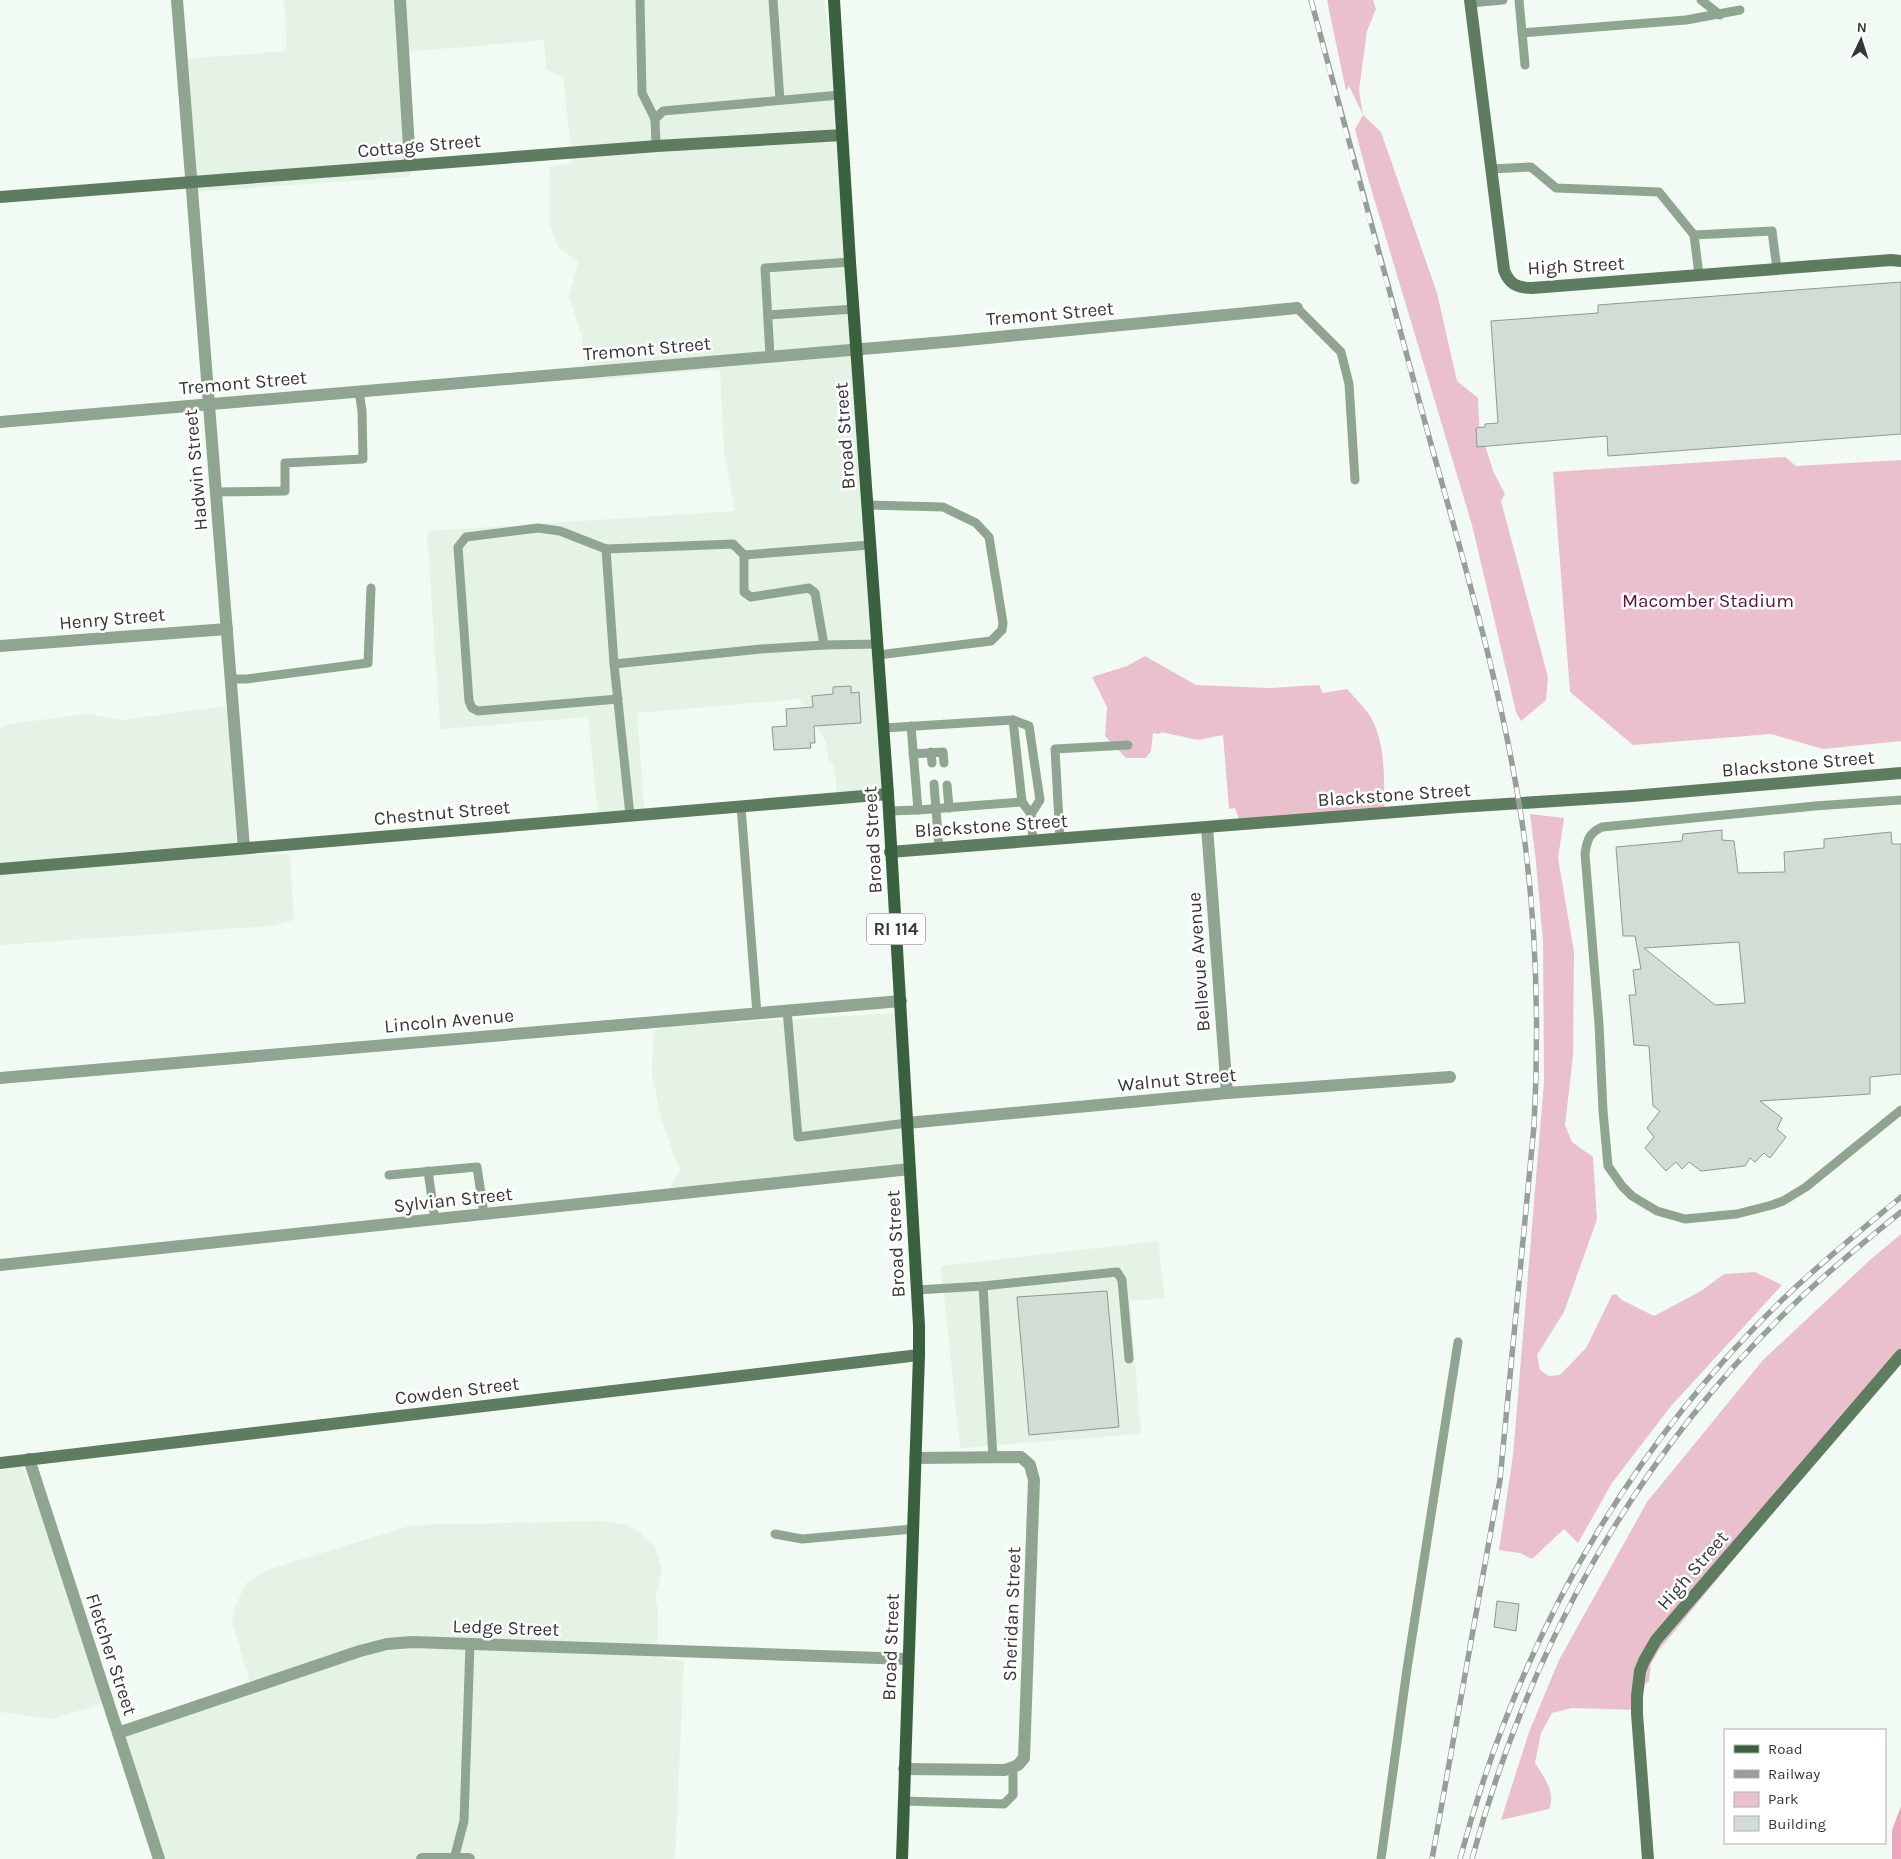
<svg xmlns="http://www.w3.org/2000/svg" width="1901" height="1859" viewBox="0 0 1901 1859" font-family="Karla,sans-serif">
	<style>
		.built { fill: #e4f3e5 }
		.green { fill: #ebc0cd }
		.water { fill: #eba7bd }
		.building { fill: #d4ddd5; stroke: #909890; fill-rule: evenodd }
		.lines { fill: none; stroke-linecap: round; stroke-linejoin: round }
		.lane { stroke: #90a591; stroke-width: 9 }
		.street { stroke: #90a591; stroke-width: 12 }
		.secondary { stroke: #5e7d60; stroke-width: 12 }
		.primary { stroke: #3a613e; stroke-width: 12 }
		.rail-casing { stroke: #989e98; stroke-width: 5.5 }
		.rail { stroke: #fff; stroke-width: 4; stroke-dasharray: 11; stroke-linecap: butt }
		.labels { text-anchor: middle; stroke-width: 5; stroke-linejoin: round; paint-order: stroke }
		.shield { fill: #fff; stroke: #717371; stroke-width: 1 }
		.shield-label { font-size: 18px; font-weight: bold; fill: #343734 }
		.street-label { font-size: 19px; fill: #343734; stroke: #fff }
		.park-label { font-size: 19px; fill: #5e1135; stroke: #fff }
	</style>
	<rect width="100%" height="100%" fill="#f2fbf3"/>
	<g class="built">
		<path d="M284,0H824L843,142L886,799L838,802L834,766L828,759L826,742L799,699L637,713L645,818L610,824L599,823L588,717L442,729L440,727L427,533L429,531L735,511L724,451L720,371L707,370L586,381L582,337L569,297L578,262L558,247L549,223L550,167L573,163L563,78L546,69L544,40L409,52L406,57L413,172L407,177L194,192L184,59L287,51Z"/>
		<path d="M229,706L243,849L248,855L290,854L294,920L272,926L0,945V728L10,724L86,714L121,720Z"/>
		<path d="M898,1013L909,1173L661,1202L680,1171L662,1122L652,1075L653,1031L663,1027Z"/>
		<path d="M1158,1241L1165,1298L1130,1301L1141,1434L960,1448L941,1266Z"/>
		<path d="M21,1467L25,1471L106,1697L105,1703L52,1719L0,1712V1470Z"/>
		<path d="M602,1521L627,1525L643,1535L655,1547L662,1570L655,1599L658,1609L657,1657L684,1661L675,1859H160L121,1736L251,1686L232,1621L236,1604L247,1582L270,1569L413,1525Z"/>
	</g>
	<g class="green">
		<path d="M1327,0H1373L1376,9L1367,31L1359,90L1363,115L1381,132L1437,293L1457,381L1478,398L1480,442L1485,446L1494,473L1505,494L1501,501L1548,677L1546,700L1521,721L1516,712L1472,525L1367,175L1355,129L1363,115L1349,86L1346,91Z"/>
		<path d="M1785,457L1796,466L1901,460V741L1823,749L1771,734L1633,745L1570,692L1553,472Z"/>
		<path d="M1145,656L1196,685L1268,688L1319,685L1323,693L1347,689C1354,697 1362,705 1368,713C1388,742 1383,785 1385,818L1243,830L1235,808L1229,809L1223,735L1198,740L1161,732L1160,734L1153,733L1151,751L1146,758H1126L1105,736L1107,707L1092,677L1127,666Z"/>
		<path d="M1530,814L1564,818L1558,858L1574,952L1573,1056L1565,1125L1572,1142L1593,1157L1597,1219L1564,1312L1537,1355L1540,1370L1549,1376L1560,1375L1586,1348L1612,1295L1616,1294L1622,1300L1654,1316L1701,1291L1724,1274L1755,1272L1782,1285L1671,1406L1612,1483L1578,1543L1564,1529L1532,1559L1520,1553L1499,1550L1513,1455L1544,1082L1543,942L1536,862Z"/>
		<path d="M1901,1234V1363L1781,1502L1659,1650L1651,1664L1649,1681L1645,1684L1641,1704L1637,1710L1572,1708L1552,1713L1541,1733L1535,1763C1544,1777 1556,1792 1549,1809L1501,1820L1529,1732L1559,1660L1647,1502L1763,1360L1870,1260Z"/>
	</g>
	<path class="water" d="M1901,1806V1859H1892V1830Z"/>
	<g class="building">
		<path d="M1901,282V434L1608,456L1607,436L1477,447L1476,428L1485,427V424L1498,423L1491,321L1598,313V305Z"/>
		<path d="M851,686V693L859,692L861,723L814,726L815,743H810L811,748L774,750L772,727L787,726L786,709L813,707L812,696L833,694V687Z"/>
		<path d="M1722,830V840L1734,841L1738,873L1785,872L1784,852L1824,848V839L1891,832L1892,844H1901V1074L1870,1077V1094L1760,1101L1782,1118L1777,1129L1786,1137L1770,1158L1764,1153L1755,1162L1750,1158L1745,1166L1701,1171L1689,1162L1682,1169L1676,1162L1666,1171L1645,1148L1654,1137L1647,1128L1660,1111L1653,1106L1649,1046L1634,1045L1629,995H1636L1633,970L1641,969L1635,936H1623L1616,847L1682,841L1683,834ZM1739,942L1745,1003L1715,1005L1644,948Z"/>
		<path d="M1107,1291L1119,1427L1029,1435L1017,1297Z"/>
		<path d="M1497,1601L1519,1604L1516,1631L1494,1627Z"/>
	</g>
	<g class="lines">
		<g class="lane">
			<path d="M640,0L642,93L655,119"/>
			<path d="M773,0L780,100"/>
			<path d="M1519,0L1525,65"/>
			<path d="M1701,0L1720,15"/>
			<path d="M1470,3L1503,0"/>
			<path d="M1522,33L1686,20L1740,10"/>
			<path d="M656,146L655,119L663,111L840,95"/>
			<path d="M1491,169L1531,167L1556,188L1659,192L1694,235L1699,275"/>
			<path d="M1694,235L1772,231L1777,269"/>
			<path d="M1297,308L1341,352L1349,384L1355,480"/>
			<path d="M768,315L854,309"/>
			<path d="M770,356L765,268L850,262"/>
			<path d="M216,492L285,491V463L363,459L362,411L359,391"/>
			<path d="M868,505L943,507L976,523L989,537L1003,623L1002,630L991,641L878,655"/>
			<path d="M606,549L560,531L538,528L466,537L458,547L469,701L472,708L478,711L618,699"/>
			<path d="M744,555L870,545"/>
			<path d="M614,664L761,649L824,645"/>
			<path d="M231,679H247L368,663L371,588"/>
			<path d="M1013,720L1022,802L1031,814L1033,841"/>
			<path d="M911,726L918,810L1022,802"/>
			<path d="M884,728L1013,720L1029,726L1040,800L1031,814"/>
			<path d="M931,752L932,763"/>
			<path d="M913,754L943,752L944,763"/>
			<path d="M934,784L939,848"/>
			<path d="M947,785L949,808"/>
			<path d="M1901,800L1815,806L1602,827C1589,833 1587,840 1585,854L1599,1024L1603,1111L1608,1166L1622,1186L1632,1196L1657,1211L1685,1219L1737,1214L1772,1205L1783,1201L1806,1187L1901,1110"/>
			<path d="M741,806L757,1014"/>
			<path d="M889,811L918,810"/>
			<path d="M630,815L614,664L606,549L733,544L744,555V592L751,597L809,588L815,593L824,645L878,644"/>
			<path d="M1060,839L1055,749L1128,745"/>
			<path d="M787,1010L798,1137L907,1123"/>
			<path d="M428,1171L435,1220"/>
			<path d="M389,1175L477,1167L484,1214"/>
			<path d="M983,1286L993,1458"/>
			<path d="M917,1290L983,1286L1117,1272L1122,1280L1129,1359"/>
			<path d="M775,1534L802,1539L913,1529"/>
			<path d="M903,1801L1004,1804L1013,1795V1767"/>
			<path d="M454,1859L464,1821L470,1644"/>
			<path d="M1381,1859L1407,1669L1458,1342"/>
		</g>
		<g class="street">
			<path d="M177,0L244,848"/>
			<path d="M400,0L410,164"/>
			<path d="M0,422L957,341L1297,308"/>
			<path d="M0,646L227,629"/>
			<path d="M1207,827L1227,1093"/>
			<path d="M0,1078L901,1001"/>
			<path d="M907,1123L1227,1093L1450,1077"/>
			<path d="M0,1265L910,1169"/>
			<path d="M29,1459L159,1859"/>
			<path d="M118,1733L360,1651L387,1644L412,1642L908,1659"/>
			<path d="M904,1769L1005,1770L1018,1765L1024,1758L1034,1480L1030,1465L1021,1457L915,1458"/>
			<path d="M422,1859H469"/>
		</g>
		<g class="secondary">
			<path d="M1470,0L1504,270C1509,284 1517,288 1532,288L1891,260L1901,261"/>
			<path d="M0,197L657,146L842,135"/>
			<path d="M890,852L1459,807L1632,796L1901,773"/>
			<path d="M0,869L888,794"/>
			<path d="M0,1463L919,1355"/>
			<path d="M1648,1859L1637,1714V1696L1640,1671L1644,1661L1656,1640L1901,1355"/>
		</g>
		<path class="primary" d="M834,0L850,262L888,794L919,1326V1355L902,1859"/>
		<defs>
			<g id="rail">
				<path d="M1311,0C1348,142 1387,284 1426,426C1464,563 1506,701 1525,843C1537,937 1539,1032 1534,1126L1500,1480L1432,1859"/>
				<path d="M1460,1859C1517,1646 1622,1456 1781,1301C1819,1264 1860,1231 1901,1197"/>
				<path d="M1472,1859C1529,1649 1633,1460 1790,1308C1825,1274 1863,1243 1901,1212"/>
			</g>
		</defs>
		<use href="#rail" class="rail-casing"/>
		<use href="#rail" class="rail"/>
	</g>
	<g class="labels">
		<rect class="shield" x="867" y="913.5" width="58" height="31" rx="4"/>
		<g class="shield-label">
			<text x="896" y="935">RI 114</text>
		</g>
		<g class="street-label">
			<text transform="translate(419 145) rotate(-5)" y="7">Cottage Street</text>
			<text transform="translate(1576 265) rotate(-3)" y="7">High Street</text>
			<text transform="translate(1050 313) rotate(-5)" y="7">Tremont Street</text>
			<text transform="translate(647 348) rotate(-5)" y="7">Tremont Street</text>
			<text transform="translate(243 382) rotate(-5)" y="7">Tremont Street</text>
			<text transform="translate(844 436) rotate(-94)" y="7">Broad Street</text>
			<text transform="translate(195 470) rotate(-95)" y="7">Hadwin Street</text>
			<text transform="translate(112 618) rotate(-5)" y="7">Henry Street</text>
			<text transform="translate(1798 763) rotate(-5)" y="7">Blackstone Street</text>
			<text transform="translate(1394 794) rotate(-4)" y="7">Blackstone Street</text>
			<text transform="translate(442 812) rotate(-5)" y="7">Chestnut Street</text>
			<text transform="translate(991 825) rotate(-4)" y="7">Blackstone Street</text>
			<text transform="translate(872 840) rotate(-93)" y="7">Broad Street</text>
			<text transform="translate(1198 962) rotate(-94)" y="7">Bellevue Avenue</text>
			<text transform="translate(449 1020) rotate(-5)" y="7">Lincoln Avenue</text>
			<text transform="translate(1177 1079) rotate(-5)" y="7">Walnut Street</text>
			<text transform="translate(453 1199) rotate(-6)" y="7">Sylvian Street</text>
			<text transform="translate(895 1244) rotate(-93)" y="7">Broad Street</text>
			<text transform="translate(457 1390) rotate(-7)" y="7">Cowden Street</text>
			<text transform="translate(1692 1570) rotate(-49)" y="7">High Street</text>
			<text transform="translate(1011 1614) rotate(-88)" y="7">Sheridan Street</text>
			<text transform="translate(506 1627) rotate(2)" y="7">Ledge Street</text>
			<text transform="translate(890 1647) rotate(-88)" y="7">Broad Street</text>
			<text transform="translate(112 1654) rotate(72)" y="7">Fletcher Street</text>
		</g>
		<g class="park-label">
			<text x="1708" y="607">Macomber Stadium</text>
		</g>
	</g>
	<rect x="1724" y="1729" width="162" height="115" fill="#ffffff" stroke="#aeafae"/>
	<rect x="1734" y="1745" width="25" height="8" fill="#3a613e" stroke="#aeafae"/>
	<text x="1768" y="1754" font-size="15" fill="#343734">Road</text>
	<rect x="1734" y="1770" width="25" height="8" fill="#989e98" stroke="#aeafae"/>
	<text x="1768" y="1779" font-size="15" fill="#343734">Railway</text>
	<rect x="1734" y="1792" width="25" height="15" fill="#ebc0cd" stroke="#aeafae"/>
	<text x="1768" y="1804" font-size="15" fill="#343734">Park</text>
	<rect x="1734" y="1816" width="25" height="15" fill="#d4ddd5" stroke="#aeafae"/>
	<text x="1768" y="1829" font-size="15" fill="#343734">Building</text>
	<g transform="translate(1861 40) rotate(4)" stroke="#ffffff" stroke-width="4" paint-order="stroke">
	<path d="M0-4L9 19L0 12L-9 19Z" fill="#343734"/>
	<text y="-8" font-size="14" font-weight="bold" text-anchor="middle" fill="#343734">N</text>
	</g>
</svg>
